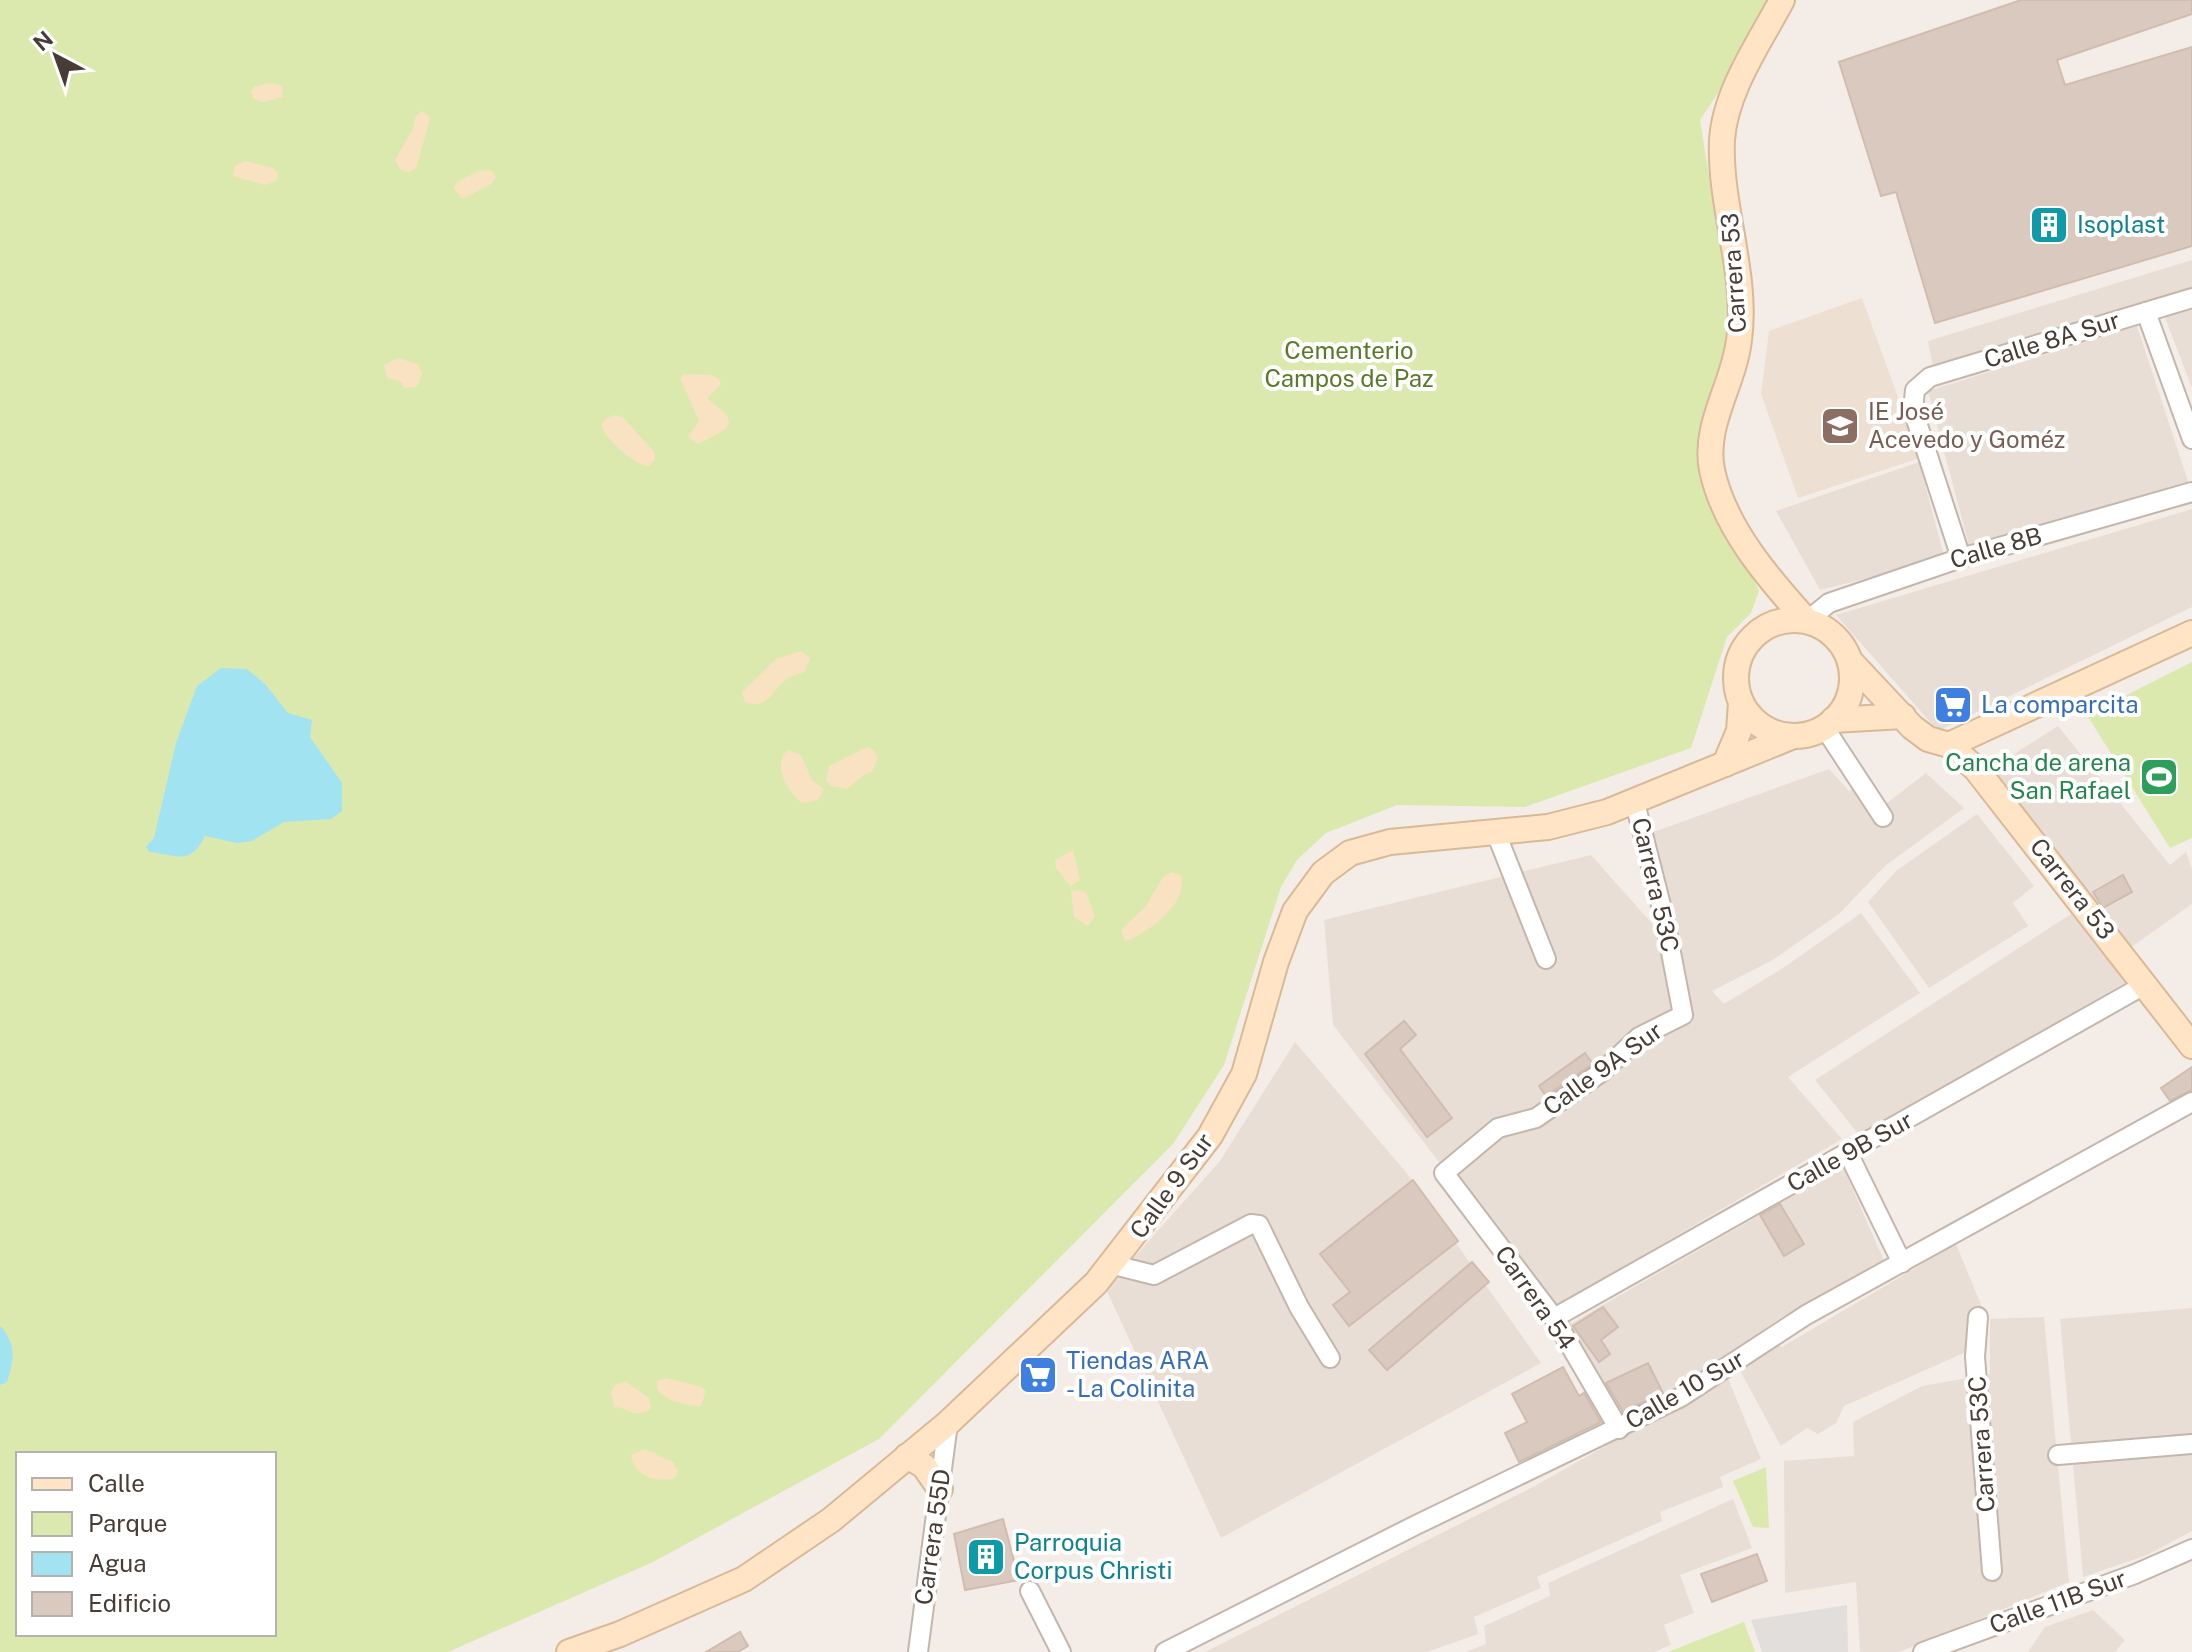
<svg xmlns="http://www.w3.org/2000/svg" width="2192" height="1652" viewBox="0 0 2192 1652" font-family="'Public Sans',sans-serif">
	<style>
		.residential { fill: #e8ded5 }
		.education { fill: #eddfd1 }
		.green { fill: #dbe9af; fill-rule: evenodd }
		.sand { fill: #f9e2c2 }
		.parking { fill: #e2dedc }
		.water { fill: #a2e3f2 }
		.building { fill: #d9c9bf; stroke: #d1bdaf; stroke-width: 2 }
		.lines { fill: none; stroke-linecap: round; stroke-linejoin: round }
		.street-casing { stroke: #c3b6ad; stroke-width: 22 }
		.secondary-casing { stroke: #d8b998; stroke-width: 28 }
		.street { stroke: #fff; stroke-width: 18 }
		.secondary { stroke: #ffe5c6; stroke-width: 24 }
		.labels { text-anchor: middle; stroke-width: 8; stroke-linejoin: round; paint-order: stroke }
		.culture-label { font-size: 24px; fill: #0d838f; stroke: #fff; text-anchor: start }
		.street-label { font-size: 24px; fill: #473d36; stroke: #fff }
		.park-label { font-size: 24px; fill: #597b27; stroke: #fff }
		.education-label { font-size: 24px; fill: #785e54; stroke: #fff; text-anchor: start }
		.shop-label { font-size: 24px; fill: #366cbe; stroke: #fff; text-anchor: start }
		.leisure-label { font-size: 24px; fill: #27864d; stroke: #fff; text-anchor: end }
	</style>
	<rect width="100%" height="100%" fill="#f4ede7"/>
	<g class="residential">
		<path d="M2192,260V290L1933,367L1928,341Z"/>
		<path d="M2192,307V388L2164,315Z"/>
		<path d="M2137,326L2189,484L1970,549L1928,391Z"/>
		<path d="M1919,462L1945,559L1820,590L1776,511Z"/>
		<path d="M2192,509V607L1938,731L1836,615Z"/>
		<path d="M2058,726L2170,865L2186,852L2192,869V904L2130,948L1992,768Z"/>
		<path d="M1829,769L1849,791L1855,787L1883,806L1926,773L1964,808L1885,866L1839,914L1771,961L1712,991L1724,1004L1786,966L1861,913L1920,993L1788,1077L1842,1139L1552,1308L1333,1025L1324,920L1591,855L1679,954L1672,911L1648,834Z"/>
		<path d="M1977,814L2034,886L2013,903L2028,926L1929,988L1868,902L1896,871Z"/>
		<path d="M2071,914L2128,981L1859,1135L1815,1080Z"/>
		<path d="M1295,1042L1405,1171L1541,1363L1221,1538L1106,1289L1220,1161Z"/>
		<path d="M1843,1167L1884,1261L1780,1318L1691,1382L1627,1415L1589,1369L1563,1328Z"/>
		<path d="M1956,1244L1984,1312L1973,1349L1844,1406L1836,1423L1818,1434L1807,1428L1781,1446L1738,1367L1775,1343L1782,1347Z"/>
		<path d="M2192,1308V1531L2147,1555L2083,1577L2060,1319Z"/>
		<path d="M2044,1317L2069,1582L1899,1652H1860L1856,1582L1785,1593L1784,1461L1854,1456L1853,1422L1922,1386L1990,1374V1319Z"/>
		<path d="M1725,1371L1761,1459L1720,1477L1723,1487L1660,1512L1662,1521L1537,1577L1541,1588L1474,1617L1478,1634L1427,1652H1205L1533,1487L1641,1426Z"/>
		<path d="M1733,1499L1752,1548L1680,1575L1694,1613L1664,1625L1671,1645L1654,1652H1466L1486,1644L1484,1626L1550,1596L1548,1583Z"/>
		<path d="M2093,1610L2125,1640L2115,1652H2028L2045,1627Z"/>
	</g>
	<path class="education" d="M1862,298L1920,458L1798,498L1761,394L1769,331Z"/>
	<g class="green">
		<path d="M0,0H1769L1747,50L1700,120L1728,295L1715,498L1759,591L1751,613L1727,637L1691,748L1525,807L1397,805L1326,833L1297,860L1281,887L1224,1065L1173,1144L879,1439L653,1562L448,1652H0ZM18,1454H274V1634H18Z"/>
		<path d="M2192,662V838L2170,848L2087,715Z"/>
		<path d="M1766,1467L1769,1528L1753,1527L1733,1481Z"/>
		<path d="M1744,1622L1755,1652H1668Z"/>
	</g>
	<g class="sand">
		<path d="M269,83L282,85L283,97L263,102L254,99L251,91L254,87Z"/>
		<path d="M422,111L429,117V123L416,168L409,172L401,170L395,160L413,129L415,117Z"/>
		<path d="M245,161L273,168L278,173L277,181L265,185L233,176L235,166Z"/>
		<path d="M481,170L492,171L496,177L491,184L462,199L454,188L457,182Z"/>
		<path d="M398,358L417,364L422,373L417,387L405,388L400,381L387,378L384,365Z"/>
		<path d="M684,374L711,375L719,379L721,385L707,398L727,415L729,423L726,429L698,444L688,437L699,421L680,378Z"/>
		<path d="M615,415L623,417L655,453V460L649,466C634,466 606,439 601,426L605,419Z"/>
		<path d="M801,651L810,658L805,671C799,675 792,675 787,679C773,689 767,711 745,702L742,692L776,659Z"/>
		<path d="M867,747L874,750L878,758L872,772L865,774L847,789L831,786L826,781L829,766Z"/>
		<path d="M788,750L801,755L812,780L824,789L818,800L802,803C788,792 771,765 788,750Z"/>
		<path d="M1073,850L1080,880L1070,886L1056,868L1055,860Z"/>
		<path d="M1172,872L1180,875C1192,900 1147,935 1125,941L1121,930L1146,906L1163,877Z"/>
		<path d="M1080,890L1086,893L1095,916L1088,926L1074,917L1071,891Z"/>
		<path d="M666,1378L702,1387L706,1391L701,1406C686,1406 666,1401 657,1389L658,1381Z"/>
		<path d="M625,1381L649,1398L651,1408C634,1421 630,1407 614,1407L611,1392L614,1386Z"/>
		<path d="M645,1449L673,1462L678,1471L675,1478C657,1483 634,1477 631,1455Z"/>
	</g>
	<path class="parking" d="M1847,1605L1848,1652H1762L1751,1620Z"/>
	<g class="water">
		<path d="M221,668L247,669L265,684L288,713L312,720L310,737L342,783V811L331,819L284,822L252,841L237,843L205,836C192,863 180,857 157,853C147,850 152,856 146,847L154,838L176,743L197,686Z"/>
		<path d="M0,1326C17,1344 14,1360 7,1382L0,1385Z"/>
	</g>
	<g class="building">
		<path d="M2021,0H2192V14L2057,60L2065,85L2192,47V246L1935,323L1896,192L1881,196L1839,62Z"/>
		<path d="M2123,875L2132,892L2103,908L2093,892Z"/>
		<path d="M1404,1021L1416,1035L1400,1049L1452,1118L1427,1137L1365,1054Z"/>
		<path d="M1585,1053L1593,1064L1546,1096L1539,1086Z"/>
		<path d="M2192,1067V1090L2170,1101L2161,1088Z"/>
		<path d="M1413,1180L1458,1241L1349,1326L1333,1305L1350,1292L1320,1254Z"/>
		<path d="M1780,1204L1804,1244L1784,1256L1760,1215Z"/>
		<path d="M1472,1262L1489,1282L1387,1370L1369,1350Z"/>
		<path d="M1603,1307L1618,1327L1601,1340L1610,1354L1599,1362L1573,1326Z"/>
		<path d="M1648,1363L1663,1393L1623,1412L1606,1383Z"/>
		<path d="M1563,1367L1579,1396L1584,1393L1601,1422L1519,1462L1505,1433L1527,1422L1512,1394Z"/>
		<path d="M1003,1519L1019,1580L965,1590L954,1534Z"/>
		<path d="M1757,1554L1767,1581L1712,1602L1701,1574Z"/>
		<path d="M740,1632L748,1646L738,1652H706Z"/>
	</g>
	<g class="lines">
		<defs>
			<g id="street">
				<path d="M2146,312L2192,439"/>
				<path d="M1961,558L1913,410L1915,390L1930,377L2192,298"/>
				<path d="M1808,620L1829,603L1961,558L2192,492"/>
				<path d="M1824,727L1883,817"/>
				<path d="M1496,833L1546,959"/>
				<path d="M1848,1153L1902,1263"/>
				<path d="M1114,1265L1154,1275L1251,1224L1259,1225L1299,1307L1330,1358"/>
				<path d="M1978,1317L1975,1357L1992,1571"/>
				<path d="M1554,1318L2146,984"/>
				<path d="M1619,1429L1554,1318L1444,1173L1498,1128L1536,1118L1603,1071L1639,1037L1683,1015L1665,921L1635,803"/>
				<path d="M2058,1455L2192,1444"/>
				<path d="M1030,1591L1061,1652"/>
				<path d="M918,1652L948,1423"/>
				<path d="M1165,1652L1416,1525L1681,1397L1806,1315L2192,1102"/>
				<path d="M1923,1652L2135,1574L2192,1549"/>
			</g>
			<g id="secondary">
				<path d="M1782,0C1760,42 1725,91 1722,140C1719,206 1748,273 1739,340C1734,384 1703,425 1712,470C1724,527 1768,578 1805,619"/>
				<circle cx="1794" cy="678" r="58"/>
				<path d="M1851,662L1912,727L1928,739L1949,745L1976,769L2192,1046"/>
				<path d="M1833,720L1903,716"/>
				<path d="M1949,745L2192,633"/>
				<path d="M1725,764L1739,731L1741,702"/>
				<path d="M907,1456L924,1466L940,1489"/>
				<path d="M569,1652L620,1634L744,1579L831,1520L948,1423L1096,1283L1210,1136L1244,1074L1276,962L1295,911L1323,873L1350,853L1390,842L1548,827L1607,812L1791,737"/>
			</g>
		</defs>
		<use href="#street" class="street-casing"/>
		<use href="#secondary" class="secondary-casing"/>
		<use href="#street" class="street"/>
		<use href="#secondary" class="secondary"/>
	</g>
	<defs>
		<symbol id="building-square" viewBox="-11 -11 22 22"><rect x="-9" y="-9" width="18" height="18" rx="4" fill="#0f9aa8" stroke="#fff"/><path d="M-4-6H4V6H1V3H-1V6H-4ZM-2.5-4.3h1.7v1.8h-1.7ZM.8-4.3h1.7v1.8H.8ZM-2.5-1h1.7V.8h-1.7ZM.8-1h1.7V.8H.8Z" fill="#fff"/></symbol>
		<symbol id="school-square" viewBox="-11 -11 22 22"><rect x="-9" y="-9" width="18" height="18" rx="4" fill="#8d6e63" stroke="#fff"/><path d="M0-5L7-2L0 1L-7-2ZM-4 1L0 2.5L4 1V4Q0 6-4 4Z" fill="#fff"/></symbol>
		<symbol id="supermarket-square" viewBox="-11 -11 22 22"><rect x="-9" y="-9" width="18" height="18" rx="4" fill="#3f7fe0" stroke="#fff"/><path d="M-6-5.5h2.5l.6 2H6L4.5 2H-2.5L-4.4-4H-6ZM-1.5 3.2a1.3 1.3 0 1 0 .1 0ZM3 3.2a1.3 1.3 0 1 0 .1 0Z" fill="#fff"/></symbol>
		<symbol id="stadium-square" viewBox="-11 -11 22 22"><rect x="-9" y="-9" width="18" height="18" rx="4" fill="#2e9e5b" stroke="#fff"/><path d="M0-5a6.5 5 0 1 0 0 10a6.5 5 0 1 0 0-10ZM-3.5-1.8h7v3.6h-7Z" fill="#fff"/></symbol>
	</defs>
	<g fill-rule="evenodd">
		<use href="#building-square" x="2027" y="203" width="44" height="44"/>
		<use href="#school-square" x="1818" y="404" width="44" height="44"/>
		<use href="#supermarket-square" x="1931" y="683" width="44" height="44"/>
		<use href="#stadium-square" x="2137" y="755" width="44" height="44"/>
		<use href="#supermarket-square" x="1016" y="1353" width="44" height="44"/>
		<use href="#building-square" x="964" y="1535" width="44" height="44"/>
	</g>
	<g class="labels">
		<g class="culture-label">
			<text x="2077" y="233">Isoplast</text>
			<text x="1014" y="1551">Parroquia<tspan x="1014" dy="28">Corpus Christi</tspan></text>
		</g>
		<g class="street-label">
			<text transform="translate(1734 273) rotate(-94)" y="8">Carrera 53</text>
			<text transform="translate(2052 340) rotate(-17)" y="8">Calle 8A Sur</text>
			<text transform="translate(1996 548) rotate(-16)" y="8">Calle 8B</text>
			<text transform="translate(1655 885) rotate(77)" y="8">Carrera 53C</text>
			<text transform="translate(2072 889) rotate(52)" y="8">Carrera 53</text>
			<text transform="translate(1603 1069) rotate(-36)" y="8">Calle 9A Sur</text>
			<text transform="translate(1850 1152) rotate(-29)" y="8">Calle 9B Sur</text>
			<text transform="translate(1172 1186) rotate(-54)" y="8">Calle 9 Sur</text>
			<text transform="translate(1535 1298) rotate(55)" y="8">Carrera 54</text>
			<text transform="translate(1685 1390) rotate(-30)" y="8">Calle 10 Sur</text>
			<text transform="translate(1982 1444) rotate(-94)" y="8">Carrera 53C</text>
			<text transform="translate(933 1537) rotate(-82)" y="8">Carrera 55D</text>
			<text transform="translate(2058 1602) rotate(-20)" y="8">Calle 11B Sur</text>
		</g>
		<g class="park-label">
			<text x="1349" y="359">Cementerio<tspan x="1349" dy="28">Campos de Paz</tspan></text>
		</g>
		<g class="education-label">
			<text x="1868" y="420">IE José<tspan x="1868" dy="28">Acevedo y Goméz</tspan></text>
		</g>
		<g class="shop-label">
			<text x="1981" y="713">La comparcita</text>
			<text x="1066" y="1369">Tiendas ARA<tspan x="1066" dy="28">- La Colinita</tspan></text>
		</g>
		<g class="leisure-label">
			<text x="2131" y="771">Cancha de arena<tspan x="2131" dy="28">San Rafael</tspan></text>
		</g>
	</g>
	<rect x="16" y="1452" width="260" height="184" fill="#ffffff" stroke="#b5b1af" stroke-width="2"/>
	<rect x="32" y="1478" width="40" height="12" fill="#ffe5c6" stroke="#b5b1af" stroke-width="2"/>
	<text x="88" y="1492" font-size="24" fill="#473d36">Calle</text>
	<rect x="32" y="1512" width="40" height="24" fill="#dbe9af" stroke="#b5b1af" stroke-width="2"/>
	<text x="88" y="1532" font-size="24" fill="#473d36">Parque</text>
	<rect x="32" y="1552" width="40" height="24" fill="#a2e3f2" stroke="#b5b1af" stroke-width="2"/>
	<text x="88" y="1572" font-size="24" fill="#473d36">Agua</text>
	<rect x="32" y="1592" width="40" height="24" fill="#d9c9bf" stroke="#b5b1af" stroke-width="2"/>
	<text x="88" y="1612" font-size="24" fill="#473d36">Edificio</text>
	<g transform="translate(56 56) rotate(319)" stroke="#ffffff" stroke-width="6" paint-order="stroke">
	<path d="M0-6L14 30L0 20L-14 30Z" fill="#473d36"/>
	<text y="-12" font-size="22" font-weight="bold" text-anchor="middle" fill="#473d36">N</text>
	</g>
</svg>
